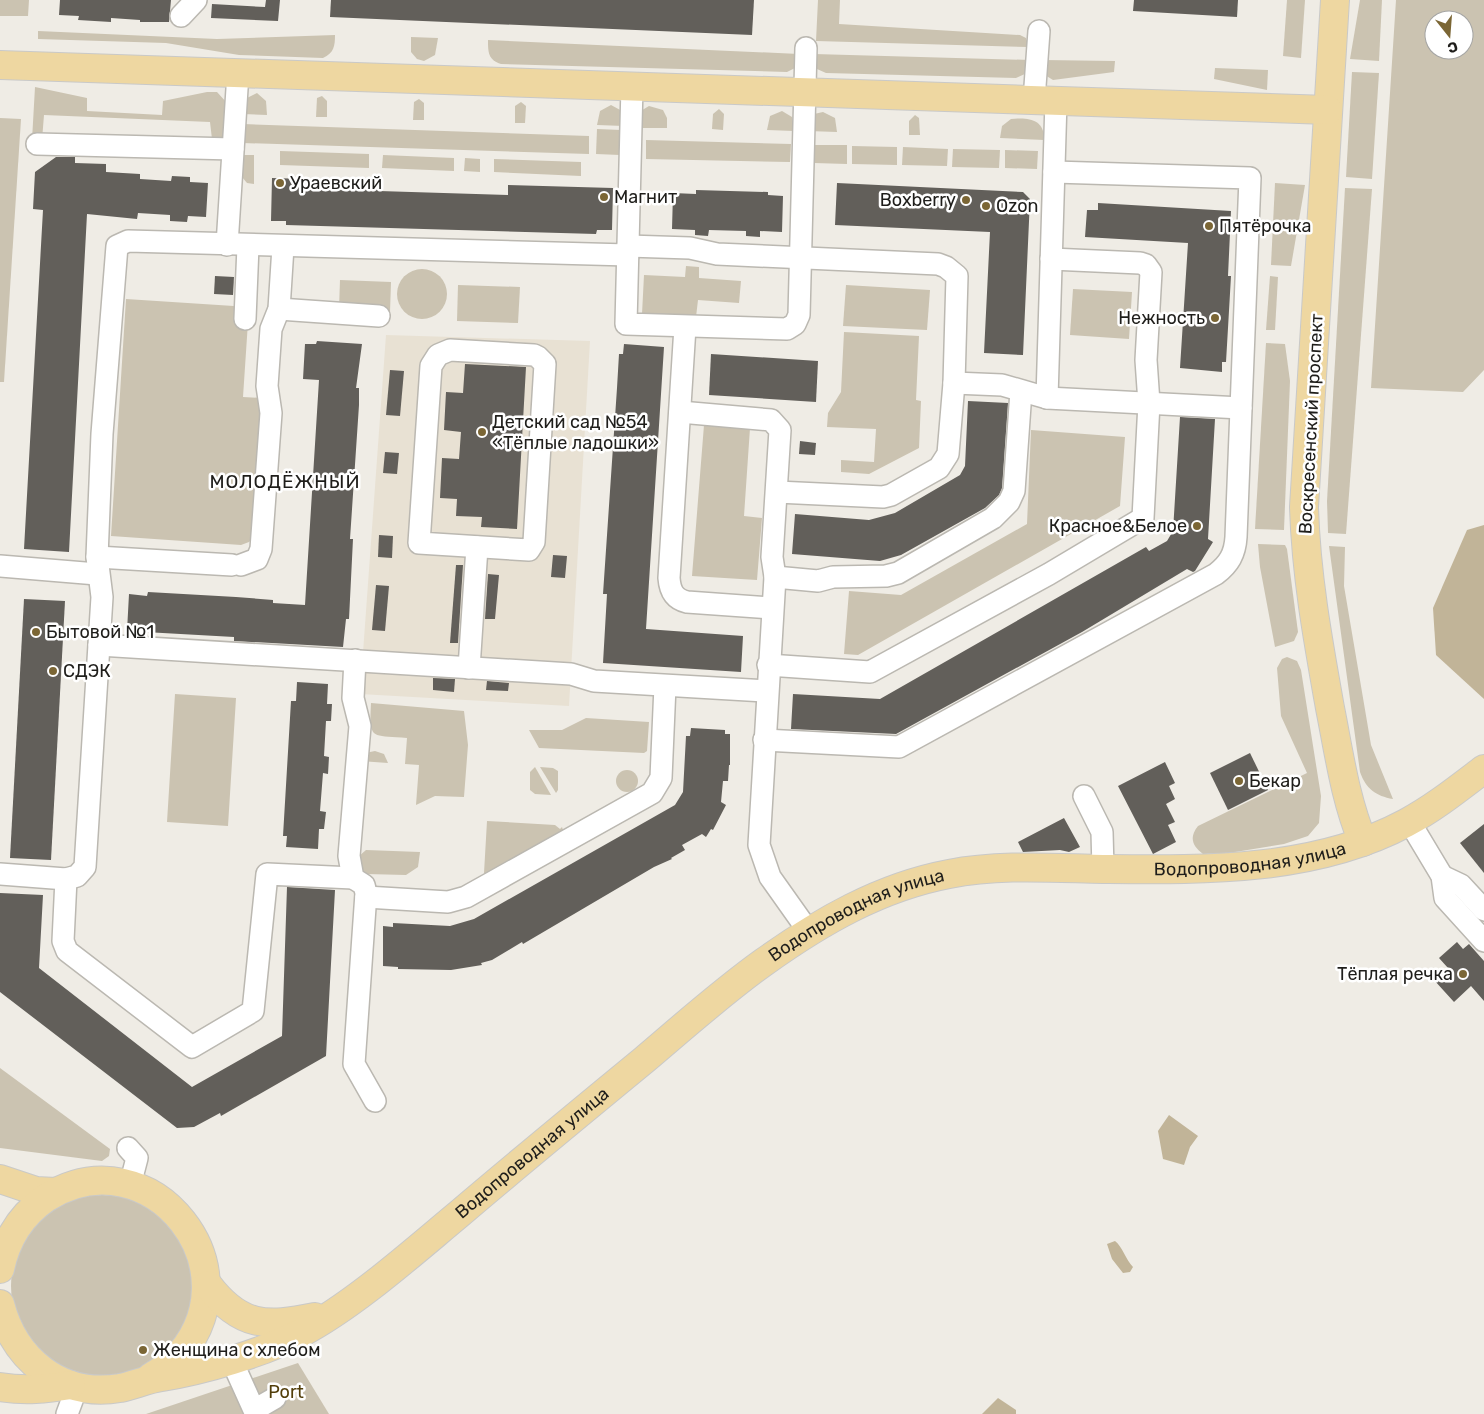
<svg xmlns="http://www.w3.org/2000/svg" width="1484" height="1414" viewBox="0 0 1484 1414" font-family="Rubik,sans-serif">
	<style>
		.built { fill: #e8e1d3 }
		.green { fill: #cbc3b1; fill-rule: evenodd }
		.forest { fill: #c1b498 }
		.building { fill: #625f5a }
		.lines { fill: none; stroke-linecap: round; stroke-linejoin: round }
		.minor-casing { stroke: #bbb8b1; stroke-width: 24 }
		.major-casing { stroke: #c9c9c8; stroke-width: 30 }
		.minor { stroke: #fff; stroke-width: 21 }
		.major { stroke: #eed7a1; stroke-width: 28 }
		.poi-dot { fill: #7b6635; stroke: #fff; stroke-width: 2 }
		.labels { text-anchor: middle; stroke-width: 5; stroke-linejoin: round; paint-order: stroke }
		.poi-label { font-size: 18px; fill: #1f1e1b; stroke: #fff; text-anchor: start }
		.street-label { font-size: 18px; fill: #1f1e1b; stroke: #fff }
		.park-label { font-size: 18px; fill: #523e0a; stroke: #fff }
		.neighbourhood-label { font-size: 19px; letter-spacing: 1px; fill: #1f1e1b; stroke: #fff }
	</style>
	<rect width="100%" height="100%" fill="#efece5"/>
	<path class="built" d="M386,335L590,341L569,706L360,694Z"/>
	<g class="green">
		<path d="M0,0H29L28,16H0Z"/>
		<path d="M818,0H840L839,24L1020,35L1026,38L1029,47L816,41Z"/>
		<path d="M1287,0H1305L1301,58L1283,56Z"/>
		<path d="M1360,0H1382L1379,61L1350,59Z"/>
		<path d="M1396,0H1484V370L1463,392L1371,388ZM1434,20H1464V50H1434Z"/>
		<path d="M38,31L217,39L335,35C335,46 334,53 323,58L239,55L166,43L38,39Z"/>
		<path d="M411,37L438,38L435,55L424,61L417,59L411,52Z"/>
		<path d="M488,40L799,54L795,68L787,72L501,64C488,60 488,52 488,40Z"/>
		<path d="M814,54L1030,60L1027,73L1016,78L826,73L817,69Z"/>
		<path d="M1043,60L1115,61L1114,72L1053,80L1045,75Z"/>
		<path d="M1215,68L1268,70L1267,90L1214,79Z"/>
		<path d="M1352,72L1379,73L1372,179L1346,177Z"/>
		<path d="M35,87L87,98V111L162,115L163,101L207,92H217L227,103L226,134L223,140L212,139L210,122L44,115L42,140H32Z"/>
		<path d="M257,93L266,101L267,115L242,114L247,98Z"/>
		<path d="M322,96L327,101V117H316L317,98Z"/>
		<path d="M419,99L424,103V120H413L414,102Z"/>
		<path d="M521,102L526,106L525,123H515V106Z"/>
		<path d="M611,105L622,111L624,126L597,125L600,111Z"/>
		<path d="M649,106L663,110L667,118V128H637L639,112Z"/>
		<path d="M719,109L724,114L723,130L712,129L713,114Z"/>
		<path d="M782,111L792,117L794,131L767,130L770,116Z"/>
		<path d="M823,112L835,118L837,132L808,131L814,114Z"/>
		<path d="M915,115L919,118L920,135H909V121Z"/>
		<path d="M0,118L21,119L4,382H0Z"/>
		<path d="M1011,119C1028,117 1045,119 1044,140L1000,138L1002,126Z"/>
		<path d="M243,124L589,136V154L243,143Z"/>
		<path d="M597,129L621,130L620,155L596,154Z"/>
		<path d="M646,140L791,144L790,162L646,159Z"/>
		<path d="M815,145H847V164L814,163Z"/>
		<path d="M852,146L897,147V165L852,164Z"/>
		<path d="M903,147L948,149L947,166L902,165Z"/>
		<path d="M953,149L1000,150L999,168L952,167Z"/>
		<path d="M1005,150L1038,151L1037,169L1005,168Z"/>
		<path d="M280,151L369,154V168L280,165Z"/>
		<path d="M241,155H254V184L247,183L242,177Z"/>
		<path d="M383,155L454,158V171L382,168Z"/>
		<path d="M465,158L480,159V172L464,171Z"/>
		<path d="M494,159L581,162V176L494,172Z"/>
		<path d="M1275,183L1305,185L1291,266L1271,265Z"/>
		<path d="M1345,188L1372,189L1346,534L1328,533L1327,501Z"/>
		<path d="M686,266L699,267V278L741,281L739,303L698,300L696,317L642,314L644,275L685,277Z"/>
		<circle cx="422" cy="294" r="25"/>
		<path d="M1270,276L1278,277L1275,330H1266Z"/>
		<path d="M340,280L391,282L390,312L339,309Z"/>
		<path d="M458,285L520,287L518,323L457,321Z"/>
		<path d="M846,285L930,290L927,330L843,326Z"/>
		<path d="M1073,289L1132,292L1129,339L1070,335Z"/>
		<path d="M126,299L249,307L243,397L262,398L252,539L249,542L241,545L111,536Z"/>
		<path d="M844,332L919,336L916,400L921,401L919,448L869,474L841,472V460L874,462L876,429L827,427L828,413L841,392Z"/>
		<path d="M1266,343L1285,344L1290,381L1284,530L1255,529Z"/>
		<path d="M704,425L750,428L744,516L762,518L757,580L692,576Z"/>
		<path d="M1031,430L1125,437L1120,506L858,655L844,654L849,591L901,595L1027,524Z"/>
		<path d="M1258,544L1285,545L1287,549L1298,632L1294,641L1275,647L1260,567Z"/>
		<path d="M1329,546L1345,547L1344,586L1371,745L1393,799C1376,796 1366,789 1360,772Z"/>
		<path d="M1287,657L1297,661L1301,670L1321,796L1319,823L1308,836L1284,844L1229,853L1203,854C1192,846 1189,837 1198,826L1307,773L1281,716L1277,668L1282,659Z"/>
		<path d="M175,694L236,698L228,826L167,822Z"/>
		<path d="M371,703L464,711L468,745L464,797L435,796L416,805L419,765L405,764L407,738C371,735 369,741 371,703Z"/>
		<path d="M586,718L649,722L647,751L644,753L539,748L529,730H562Z"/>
		<path d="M375,751L384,754L388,763L360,761L365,753Z"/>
		<path d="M535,767L551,795L535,794L530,790V772Z"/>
		<path d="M540,767L553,768L558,771V790L556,793Z"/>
		<circle cx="627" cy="781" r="11"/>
		<path d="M487,821L555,825L560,829L562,827L563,830L486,874L484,873Z"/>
		<path d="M366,850L420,852L418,867L406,875L366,874L361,871L358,857Z"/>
		<path d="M0,1068L110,1149L109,1156L102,1161L0,1148Z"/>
		<circle cx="102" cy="1286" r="91"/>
		<path d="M298,1363L329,1414H146Z"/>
	</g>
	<g class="forest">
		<path d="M1484,525V699L1436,655L1433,608L1467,530Z"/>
		<path d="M1169,1115L1198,1136L1190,1147L1184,1165L1163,1159L1158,1131Z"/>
		<path d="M1115,1241C1122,1246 1126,1260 1133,1267L1130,1272L1123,1273L1112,1259L1107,1244Z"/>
		<path d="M998,1398L1016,1410V1414H982Z"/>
	</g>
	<g class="building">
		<path d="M60,0H171L169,22H140V20L111,18V22L78,20L79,16L59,15Z"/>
		<path d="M266,0H280L278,21L211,18L212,4L265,7Z"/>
		<path d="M331,0H754L752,35L330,17Z"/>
		<path d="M1134,0H1238L1237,17L1133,11Z"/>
		<path d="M56,157H75V163L106,164V172L140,174V179L171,181L172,176L190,177V182L208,183L206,217L188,216L187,222L170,221V215L138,213L137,219L87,214L69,552L24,549L43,210L33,209L35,172Z"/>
		<path d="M272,178L379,181V191L508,195V185L613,188L612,230H597L596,234L286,225V221H271Z"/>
		<path d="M837,183L1023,192L1030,199L1023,355L984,353L990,232L835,225Z"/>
		<path d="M696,190L768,192V195L783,196L782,232L760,231V237L746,236V231L709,230L708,236L695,235V230L672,229L673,193L696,194Z"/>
		<path d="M1098,203L1231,211L1228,276H1231L1228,328L1226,362H1222V372L1180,368L1188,243L1085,237L1087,210H1098Z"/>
		<path d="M215,276L234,277L233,295L214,294Z"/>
		<path d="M317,341L362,344L356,388H359V405L350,539H353L349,619H346L343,647L234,641V637L127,631L129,594L147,596L148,592L236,597L273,600V603L305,605L319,380L303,379L305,344H316Z"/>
		<path d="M624,344L664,347L646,629L743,636L741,672L603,663L607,594H603L617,388L619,354H623Z"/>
		<path d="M711,354L818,361L816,402L709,395Z"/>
		<path d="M465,364L526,367L517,529L481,527L482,517L456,516L457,499L440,498L442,458L459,459L461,432L444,430L446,392L463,393Z"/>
		<path d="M390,370L404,371L400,416L386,415Z"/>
		<path d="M968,401L1008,403L1002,488L999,495L985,508L901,555L880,561L792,554L795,514L869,520L895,513L960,475L965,466Z"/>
		<path d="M1180,417L1215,419L1208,539L1213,542L1195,571L1193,572L1187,569L1082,632L896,734L791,729L793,694L880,699L1146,547L1149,551L1167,541L1173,531Z"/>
		<path d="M800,441L816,443L815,455L799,454Z"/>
		<path d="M385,452L399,453L397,474L383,473Z"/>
		<path d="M379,535L393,536L392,558L378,557Z"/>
		<path d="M553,555L567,556L565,578L551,577Z"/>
		<path d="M456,565H463L458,643H450Z"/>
		<path d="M488,574L499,575L495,619H485Z"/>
		<path d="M376,585L389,586L385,631L372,630Z"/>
		<path d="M24,599L65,601L51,860L10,858Z"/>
		<path d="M433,678L455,679L454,692L433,690Z"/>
		<path d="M487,681L509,683L508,691L486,690Z"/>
		<path d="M297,682L328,684L327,704H332L331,721H326L324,756L329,757L328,774L323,773L320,811L326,812L324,829H319L318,849L286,847L287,836H283L291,701H296Z"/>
		<path d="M691,728L725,730V734H730V765H729L728,781H723L721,802L726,805L713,830L711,829L706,837L702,834L682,845L685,850L671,858L672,859L654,867L523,944L522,942L492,960L481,963L482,965L451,970L398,969V967L383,966V926L393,927V923L450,926L474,919L675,805L683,792L686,736H690Z"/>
		<path d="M1250,753L1268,790L1228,810L1210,773Z"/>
		<path d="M1165,762L1175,783L1169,786L1175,799L1166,804L1175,822L1168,825L1176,842L1153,854L1118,786Z"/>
		<path d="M1064,818L1080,847L1069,852L1060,850L1023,852L1018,842Z"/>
		<path d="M1484,824V873L1460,843Z"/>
		<path d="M287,887L335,890L326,1056L221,1116L220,1113L194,1127L177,1128L0,992V893L43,895L39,968L192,1087L282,1036Z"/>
		<path d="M1457,942L1463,949L1469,944L1484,961V1001L1471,986L1454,1002L1434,980L1448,968L1439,958Z"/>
	</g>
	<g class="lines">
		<defs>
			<g id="minor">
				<path d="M181,16L196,0"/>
				<path d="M632,86L626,324L787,329L795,324L799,315L806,48"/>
				<path d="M1034,100L1039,31"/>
				<path d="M37,144L233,149"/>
				<path d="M227,245L238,73"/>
				<path d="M628,246L690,248L717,254L938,264L946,267L957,276L954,383L948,454L939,468L891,495L883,497L777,492"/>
				<path d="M279,309L379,316"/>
				<path d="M245,319L248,246"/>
				<path d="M685,327L669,578C670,591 674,599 687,602L772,608"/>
				<path d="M450,350L534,355L538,357L545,364L534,542L529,550L419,543L431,366L438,355Z"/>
				<path d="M954,383L1002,385L1047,398L1241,408"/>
				<path d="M1047,398L1056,101"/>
				<path d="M680,412L771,420L780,430L772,557L775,577L759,845L770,877L809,932"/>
				<path d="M97,557L232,565"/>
				<path d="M241,565L257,559L261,549L271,413L267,386L271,329L279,309L283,247"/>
				<path d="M0,566L97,574"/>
				<path d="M775,577L818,581L833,577L886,576L898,573L993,518L1009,502L1014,491L1021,391"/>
				<path d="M99,645L571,674L594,681L766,691"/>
				<path d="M355,660L353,698L360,726L349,856L353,878L364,885L366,893L354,1064L375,1101"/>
				<path d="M768,665L870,672L1049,574L1143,518L1149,403L1146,360L1151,272L1146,265L1140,263L1051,259"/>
				<path d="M469,668L477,547"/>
				<path d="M764,740L899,747L1216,574C1229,564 1235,554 1236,537L1250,178L1054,172"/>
				<path d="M1084,796L1102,832L1103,869"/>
				<path d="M1409,821L1442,876L1445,898L1484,941"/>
				<path d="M0,874L66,879L63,941L67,951L192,1047L253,1011L267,874L353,878"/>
				<path d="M1442,876L1461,885L1484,910"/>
				<path d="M66,879L77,876L85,867L102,597L97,557L102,434L117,246L128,241L628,255"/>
				<path d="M366,897L448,902L466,897L652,793L661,778L665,686"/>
				<path d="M128,1148L137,1158L130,1185"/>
				<path d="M231,1359L254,1410L275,1398"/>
				<path d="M67,1414L77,1387"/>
			</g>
			<g id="major">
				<path d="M1335,0L1304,507C1306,575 1318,641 1330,708C1339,753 1345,799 1363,842"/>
				<path d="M0,65L1328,110"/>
				<path d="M0,1179L36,1191L56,1192"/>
				<path d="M0,1269C6,1240 21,1215 46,1198C151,1131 263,1273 173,1362C167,1368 158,1372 151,1377"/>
				<path d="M208,1285C240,1327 266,1327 315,1317"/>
				<path id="s1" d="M0,1304C14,1359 60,1398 120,1388C134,1385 148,1379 162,1377C204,1370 263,1353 301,1333C354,1305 412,1253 459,1214C520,1162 582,1111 644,1060C683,1027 722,992 764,962C820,922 880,887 949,874C1000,864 1052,868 1103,869C1204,870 1314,872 1406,823C1434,808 1459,788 1484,769"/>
				<path d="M0,1387C25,1391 46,1389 71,1385"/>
			</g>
		</defs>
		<use href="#minor" class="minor-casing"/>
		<use href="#major" class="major-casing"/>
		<use href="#minor" class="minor"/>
		<use href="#major" class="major"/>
	</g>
	<g class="poi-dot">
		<circle cx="280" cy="183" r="5"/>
		<circle cx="604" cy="197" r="5"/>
		<circle cx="966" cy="200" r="5"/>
		<circle cx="986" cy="206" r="5"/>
		<circle cx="1209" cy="226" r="5"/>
		<circle cx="1215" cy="318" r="5"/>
		<circle cx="482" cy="432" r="5"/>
		<circle cx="1197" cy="526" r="5"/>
		<circle cx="36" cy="632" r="5"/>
		<circle cx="53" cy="671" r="5"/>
		<circle cx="1239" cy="781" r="5"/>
		<circle cx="1463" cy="974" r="5"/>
		<circle cx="143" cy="1350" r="5"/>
	</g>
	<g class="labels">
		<g class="poi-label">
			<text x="290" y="189">Ураевский</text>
			<text x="614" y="203">Магнит</text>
			<text x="956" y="206" text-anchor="end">Boxberry</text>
			<text x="996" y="212">Ozon</text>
			<text x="1219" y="232">Пятёрочка</text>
			<text x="1205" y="324" text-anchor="end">Нежность</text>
			<text x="492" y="428">Детский сад №54<tspan x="492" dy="21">«Тёплые ладошки»</tspan></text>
			<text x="1187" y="532" text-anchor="end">Красное&amp;Белое</text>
			<text x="46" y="638">Бытовой №1</text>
			<text x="63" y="677">СДЭК</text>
			<text x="1249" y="787">Бекар</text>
			<text x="1453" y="980" text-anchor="end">Тёплая речка</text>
			<text x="153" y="1356">Женщина с хлебом</text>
		</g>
		<g class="street-label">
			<text transform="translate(1311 424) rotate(-87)" y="6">Воскресенский проспект</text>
			<text dy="6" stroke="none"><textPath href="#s1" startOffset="1454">Водопроводная улица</textPath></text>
			<text dy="6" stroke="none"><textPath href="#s1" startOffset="1050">Водопроводная улица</textPath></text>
			<text dy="6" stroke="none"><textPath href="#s1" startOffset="645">Водопроводная улица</textPath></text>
		</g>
		<g class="park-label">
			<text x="286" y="1398">Port</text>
		</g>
		<g class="neighbourhood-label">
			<text x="285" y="488">МОЛОДЁЖНЫЙ</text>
		</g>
	</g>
	<g transform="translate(1449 35) rotate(163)"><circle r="24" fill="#ffffff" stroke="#a5a5a4"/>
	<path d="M0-4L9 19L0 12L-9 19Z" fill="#7b6635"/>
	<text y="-8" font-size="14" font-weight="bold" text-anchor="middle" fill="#1f1e1b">С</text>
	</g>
</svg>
